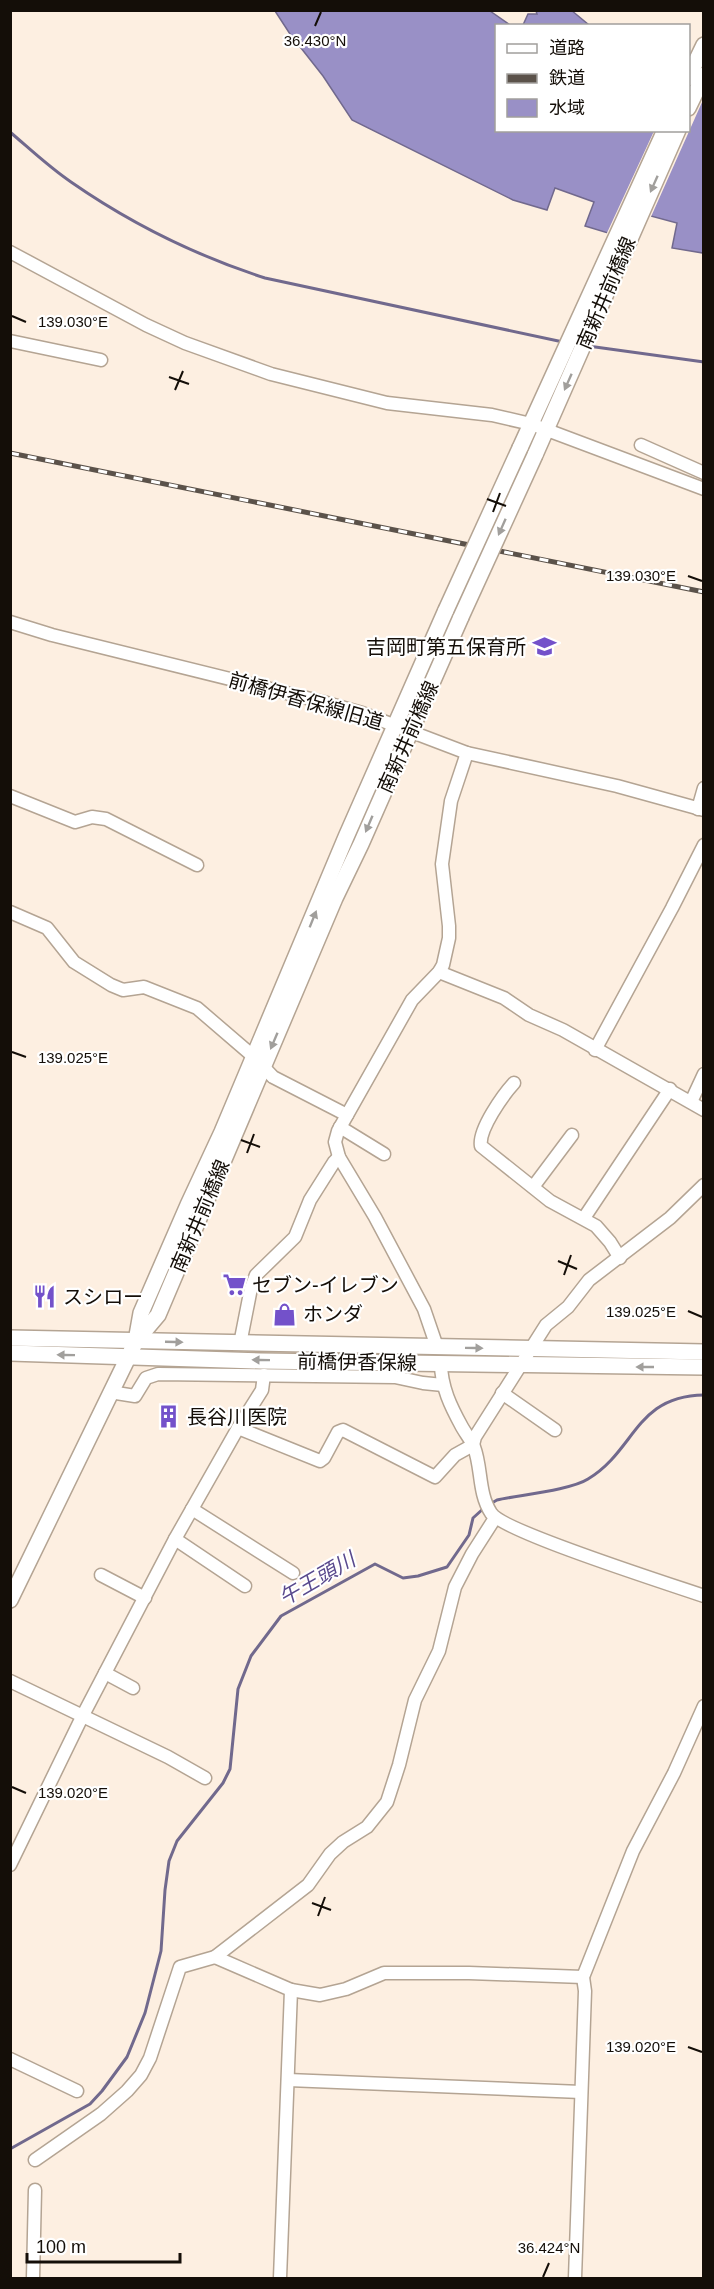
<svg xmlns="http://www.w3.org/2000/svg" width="714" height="2289" viewBox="0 0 714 2289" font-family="Arial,'Noto Sans JP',sans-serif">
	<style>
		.water { fill: #9990c6; stroke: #71698d; stroke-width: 1.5 }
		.pier { fill: #fdefe1 }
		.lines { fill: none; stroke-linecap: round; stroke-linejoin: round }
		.stream { stroke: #71698d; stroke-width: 3 }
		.minor-casing { stroke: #b4a493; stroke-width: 15 }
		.major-casing { stroke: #b4a493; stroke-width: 18 }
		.minor { stroke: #fff; stroke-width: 12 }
		.major { stroke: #fff; stroke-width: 15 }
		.rail-casing { stroke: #5b524a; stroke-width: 5 }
		.rail { stroke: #fff; stroke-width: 3; stroke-dasharray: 9; stroke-linecap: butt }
		.major-bridge-casing { stroke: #b4a493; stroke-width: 18; stroke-linecap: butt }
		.major-bridge { stroke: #fff; stroke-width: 15 }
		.oneway { fill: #a19f9c }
		.ticks { fill: none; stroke: #140e08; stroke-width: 2 }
		.labels { text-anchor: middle; stroke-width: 4.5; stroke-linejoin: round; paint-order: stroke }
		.street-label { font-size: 20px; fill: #140e08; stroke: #fff }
		.poi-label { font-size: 20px; fill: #140e08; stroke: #fff; text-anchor: start }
		.water-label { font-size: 21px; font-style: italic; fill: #59498d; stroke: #fff }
		.ticks-label { font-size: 15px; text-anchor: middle; fill: #140e08; stroke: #fff; stroke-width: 4.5; stroke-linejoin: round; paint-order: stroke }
	</style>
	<rect width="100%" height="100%" fill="#fdefe1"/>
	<g class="water">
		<path d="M571,10L589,25H523L528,14H537L536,11Z"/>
		<path d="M275,11H490L510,25L496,26V130H688L703,84V253L672,248L677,223L640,213L608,233L585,226L594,202L555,188L547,210L513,200L352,120L323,76L290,34Z"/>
	</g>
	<path class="pier" d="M688,74L704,81L703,100L650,219L642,217L632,243L606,235L654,131L688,130Z"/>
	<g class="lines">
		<g class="stream">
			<path d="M10,132C30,149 50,168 71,182C130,223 197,256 265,278L563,342"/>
			<path d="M588,346L704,362"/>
			<path d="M490,1504L497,1500C519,1495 571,1490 588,1479C636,1450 635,1396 704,1395"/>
			<path d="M10,2149L90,2104L102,2091L127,2057L145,2013L161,1951L165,1890L169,1861L177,1841L223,1783L230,1769L238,1689L251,1656L281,1616L375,1564L403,1578L418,1576L447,1567L469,1535L473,1518L484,1508"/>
		</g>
		<defs>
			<g id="minor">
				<path d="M10,252L146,325L185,343L271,374L387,403L492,415L531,424L704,489"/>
				<path d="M10,341L101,360"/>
				<path d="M641,445L704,473"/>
				<path d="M10,622L52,635L323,702L362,713L467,753L617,786L704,810"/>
				<path d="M10,796L75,822L92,817L106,819L197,865"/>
				<path d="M698,809L704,788"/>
				<path d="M10,912L47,928L74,962L111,985L123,990L144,987L197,1008L254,1057L273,1077L347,1115"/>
				<path d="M439,972L504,998L529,1015L563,1030L704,1110"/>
				<path d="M595,1050L672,908L704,845"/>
				<path d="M514,1083C503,1095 478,1130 481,1146L550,1201L596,1226L610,1242L620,1258"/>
				<path d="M691,1102L704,1074"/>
				<path d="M340,1127L384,1154"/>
				<path d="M533,1187L572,1135"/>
				<path d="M584,1218L670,1089"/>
				<path d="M240,1344L251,1288L256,1275L295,1237L310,1200L334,1162L339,1157"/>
				<path d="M437,1347L424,1309L375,1217L339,1157L335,1142L338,1131L412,1000L439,972L443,965L449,938V926L442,864L451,801L467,753"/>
				<path d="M441,1363C441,1387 451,1407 462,1427C466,1434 471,1440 474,1447C482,1468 478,1493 491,1513C502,1531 672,1585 704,1596"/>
				<path d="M264,1375L262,1390L238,1428L320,1461L324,1458L338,1432L343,1430L435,1477L455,1455L473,1445L475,1437L546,1325L568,1307L589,1280L670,1218L704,1185"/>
				<path d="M110,1392L135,1396L146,1378L158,1374L395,1377L423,1383L443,1385"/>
				<path d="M502,1393L555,1430"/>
				<path d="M192,1509L293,1573"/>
				<path d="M175,1539L245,1586"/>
				<path d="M101,1575L145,1598"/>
				<path d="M105,1673L133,1688"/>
				<path d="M10,1681L168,1757L205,1778"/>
				<path d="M10,1865L82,1717L175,1539L238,1428"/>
				<path d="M291,1990L320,1995L346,1989L384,1973H469L583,1977"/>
				<path d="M10,2059L77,2091"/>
				<path d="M288,2080L581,2092"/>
				<path d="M35,2160L101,2114L127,2091L141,2075L150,2058L180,1967L215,1957"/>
				<path d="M33,2278L35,2190"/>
				<path d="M280,2278L291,1990L215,1957L308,1885L330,1854L343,1842L367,1827L387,1802L399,1765L415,1700L439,1651L455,1587L472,1554L495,1518"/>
				<path d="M575,2278L585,1991L583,1977L633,1851L674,1773L704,1706"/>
			</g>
			<g id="major">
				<path d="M688,78L704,45"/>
				<path d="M688,108L704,75"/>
				<path d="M520,448L665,130"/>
				<path d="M535,455L678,130"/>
				<path d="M10,1338L704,1352"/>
				<path d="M136,1341L141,1313L188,1205L222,1132L346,837L446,610"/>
				<path d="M10,1353L260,1361L704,1367"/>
				<path d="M10,1600L136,1341L158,1315L335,898L361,844L461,617"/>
			</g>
		</defs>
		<use href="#minor" class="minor-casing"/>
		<use href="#major" class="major-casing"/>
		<use href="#minor" class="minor"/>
		<use href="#major" class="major"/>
		<defs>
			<path id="rail" d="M10,453L704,592"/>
		</defs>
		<use href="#rail" class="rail-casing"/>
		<use href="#rail" class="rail"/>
		<defs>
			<g id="major-bridge">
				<path d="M446,610L520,448"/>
				<path d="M461,617L535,455"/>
			</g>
		</defs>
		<use href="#major-bridge" class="major-bridge-casing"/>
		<use href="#major-bridge" class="major-bridge"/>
	</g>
	<defs><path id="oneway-solid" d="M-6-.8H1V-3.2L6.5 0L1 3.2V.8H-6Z" transform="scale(1.5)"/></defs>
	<g class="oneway">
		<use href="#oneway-solid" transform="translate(654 184) rotate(114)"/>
		<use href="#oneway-solid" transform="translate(568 382) rotate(114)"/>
		<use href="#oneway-solid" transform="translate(502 527) rotate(114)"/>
		<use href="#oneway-solid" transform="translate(369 824) rotate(113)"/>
		<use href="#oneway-solid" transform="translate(313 919) rotate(-68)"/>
		<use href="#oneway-solid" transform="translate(274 1041) rotate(113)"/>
		<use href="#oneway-solid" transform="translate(174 1342) rotate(2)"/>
		<use href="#oneway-solid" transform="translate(474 1348) rotate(1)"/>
		<use href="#oneway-solid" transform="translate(66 1355) rotate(-179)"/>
		<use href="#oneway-solid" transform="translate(261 1360) rotate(-179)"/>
		<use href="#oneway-solid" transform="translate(645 1367) rotate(-180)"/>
	</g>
	<path class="ticks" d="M315,26L321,12M12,316L26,322M169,377L189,384M175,390L183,371M487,499L506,506M493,512L500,493M688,576L702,581M12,1052L26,1057M241,1140L260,1147M247,1153L254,1134M558,1261L577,1269M564,1275L571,1255M688,1311L702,1317M12,1787L26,1793M312,1903L331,1910M318,1916L325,1897M688,2047L702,2052M543,2277L549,2263"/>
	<defs>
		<symbol id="school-bare" viewBox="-9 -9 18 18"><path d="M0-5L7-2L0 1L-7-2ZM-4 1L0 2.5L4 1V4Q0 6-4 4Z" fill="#7351ca" stroke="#fff" stroke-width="2.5" paint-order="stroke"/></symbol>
		<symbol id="supermarket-bare" viewBox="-9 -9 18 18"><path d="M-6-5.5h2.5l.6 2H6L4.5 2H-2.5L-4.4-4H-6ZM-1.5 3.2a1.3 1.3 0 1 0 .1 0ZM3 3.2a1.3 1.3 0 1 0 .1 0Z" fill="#7351ca" stroke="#fff" stroke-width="2.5" paint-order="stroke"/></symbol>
		<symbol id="restaurant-bare" viewBox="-9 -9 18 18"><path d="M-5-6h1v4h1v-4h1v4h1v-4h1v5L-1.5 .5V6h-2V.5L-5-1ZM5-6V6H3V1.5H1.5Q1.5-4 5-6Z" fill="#7351ca" stroke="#fff" stroke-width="2.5" paint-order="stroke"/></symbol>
		<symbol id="shop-bare" viewBox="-9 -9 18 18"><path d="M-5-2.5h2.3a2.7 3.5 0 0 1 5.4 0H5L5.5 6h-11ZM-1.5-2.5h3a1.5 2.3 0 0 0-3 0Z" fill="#7351ca" stroke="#fff" stroke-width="2.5" paint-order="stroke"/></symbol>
		<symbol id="building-bare" viewBox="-9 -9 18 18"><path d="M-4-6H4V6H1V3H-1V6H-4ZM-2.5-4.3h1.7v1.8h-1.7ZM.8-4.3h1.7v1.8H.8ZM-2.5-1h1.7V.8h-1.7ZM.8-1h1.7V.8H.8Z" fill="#7351ca" stroke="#fff" stroke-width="2.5" paint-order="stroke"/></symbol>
	</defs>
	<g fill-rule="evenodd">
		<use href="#school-bare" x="528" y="630" width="33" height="33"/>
		<use href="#supermarket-bare" x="218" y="1268" width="33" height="33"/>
		<use href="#restaurant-bare" x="28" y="1280" width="33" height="33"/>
		<use href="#shop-bare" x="268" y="1298" width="33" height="33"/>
		<use href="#building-bare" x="152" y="1400" width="33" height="33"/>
	</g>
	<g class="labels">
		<g class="street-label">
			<text transform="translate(606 293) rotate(-67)" y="7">南新井前橋線</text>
			<text transform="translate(306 701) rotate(16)" y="7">前橋伊香保線旧道</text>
			<text transform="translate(408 737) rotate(-66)" y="7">南新井前橋線</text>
			<text transform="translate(200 1216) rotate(-67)" y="7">南新井前橋線</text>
			<text transform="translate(357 1362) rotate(1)" y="7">前橋伊香保線</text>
		</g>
		<g class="poi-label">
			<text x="526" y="654" text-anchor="end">吉岡町第五保育所</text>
			<text x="252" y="1292">セブン-イレブン</text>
			<text x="63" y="1304">スシロー</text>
			<text x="303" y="1321">ホンダ</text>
			<text x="187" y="1424">長谷川医院</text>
		</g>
		<g class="water-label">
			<text transform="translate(317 1579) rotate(-30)" y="7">午王頭川</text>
		</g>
	</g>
	<g class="ticks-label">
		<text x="315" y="46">36.430°N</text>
		<text x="73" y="327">139.030°E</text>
		<text x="641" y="581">139.030°E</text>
		<text x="73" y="1063">139.025°E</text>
		<text x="641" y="1317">139.025°E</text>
		<text x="73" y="1798">139.020°E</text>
		<text x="641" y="2052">139.020°E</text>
		<text x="549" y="2253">36.424°N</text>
	</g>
	<rect width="714" height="2289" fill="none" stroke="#140e08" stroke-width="24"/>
	<rect x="495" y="24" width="195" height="108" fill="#ffffff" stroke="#a19f9c" stroke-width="1.5"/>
	<rect x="507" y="44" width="30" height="9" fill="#ffffff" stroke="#a19f9c" stroke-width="1.5"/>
	<text x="549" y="54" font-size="18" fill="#140e08">道路</text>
	<rect x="507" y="74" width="30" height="9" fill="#5b524a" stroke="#a19f9c" stroke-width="1.5"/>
	<text x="549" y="84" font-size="18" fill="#140e08">鉄道</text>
	<rect x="507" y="99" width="30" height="18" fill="#9990c6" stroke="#a19f9c" stroke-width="1.5"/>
	<text x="549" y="114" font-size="18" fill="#140e08">水域</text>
	<path d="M27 2253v9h153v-9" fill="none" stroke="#140e08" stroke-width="3"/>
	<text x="36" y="2253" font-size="18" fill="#140e08" stroke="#ffffff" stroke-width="4.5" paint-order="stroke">100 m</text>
</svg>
